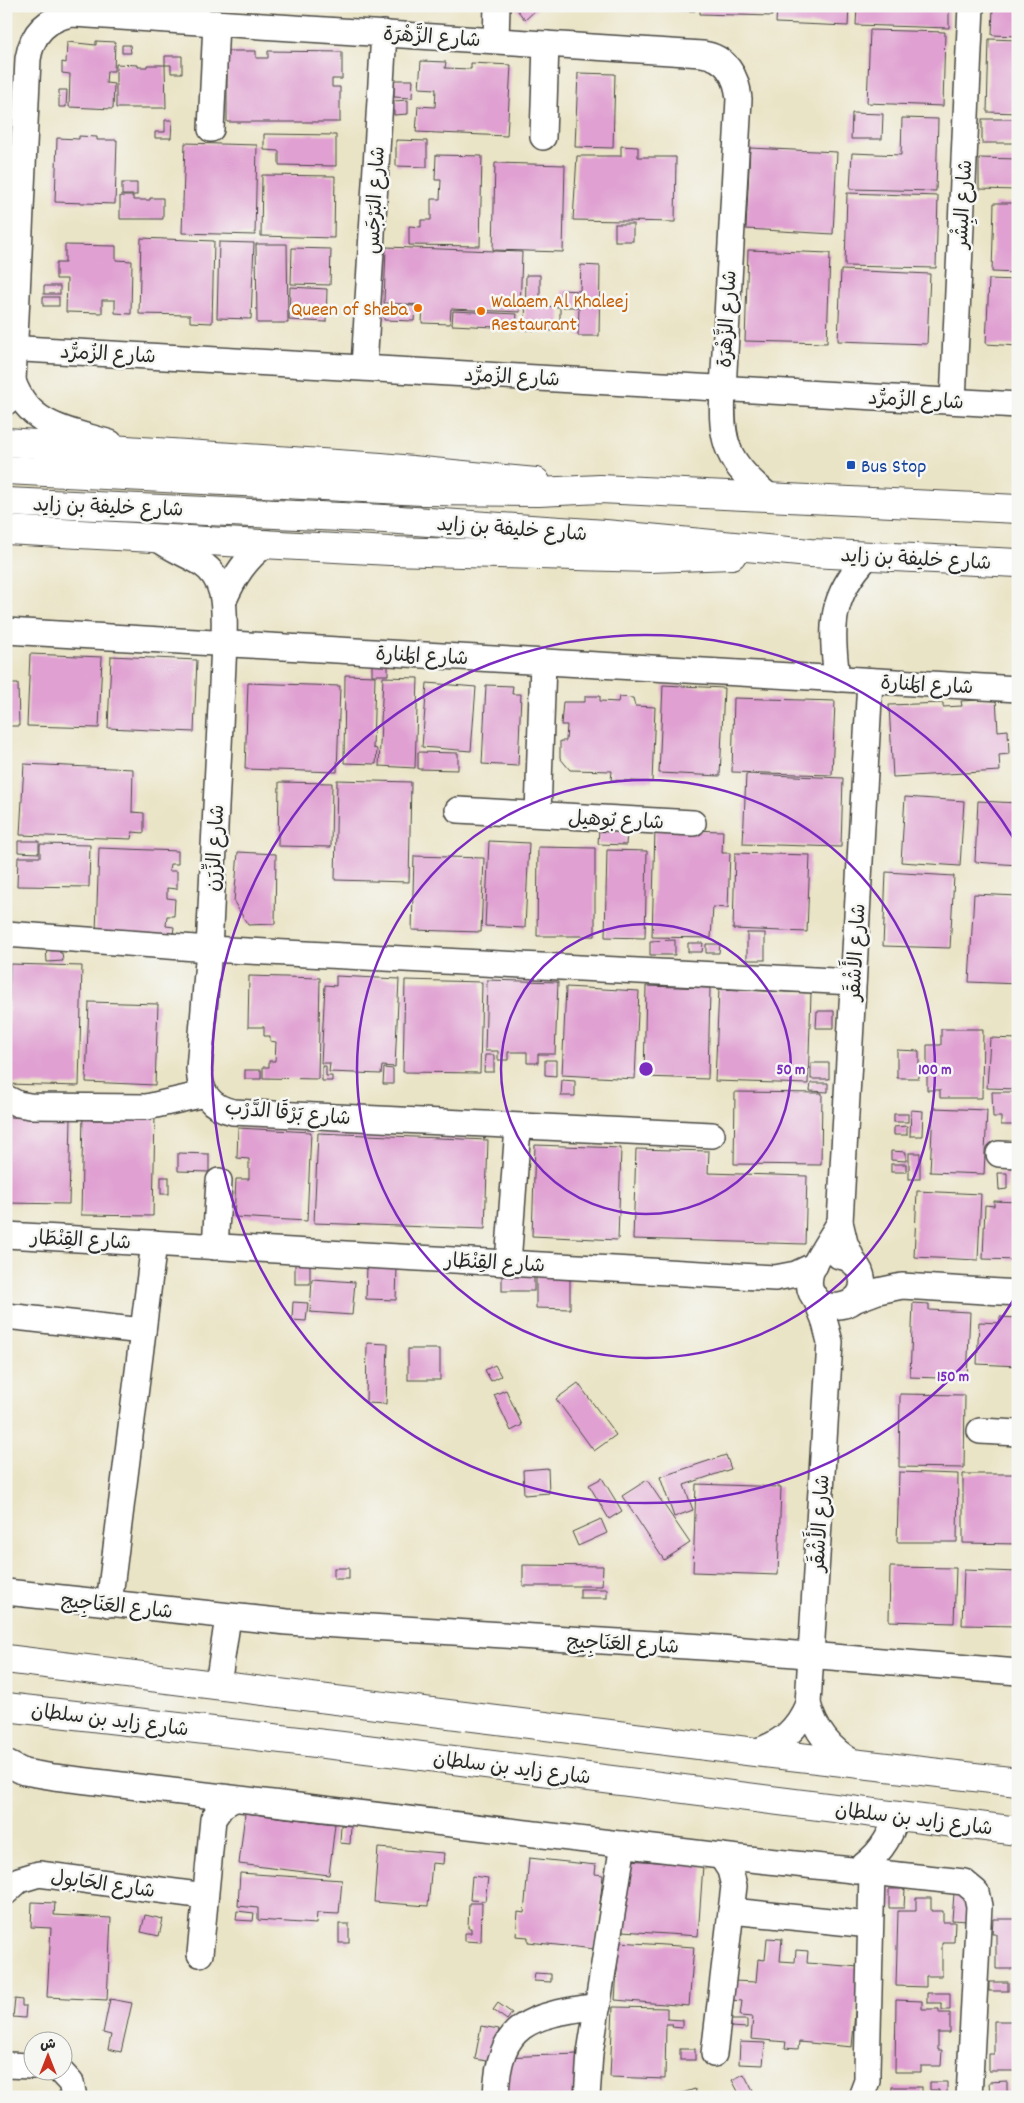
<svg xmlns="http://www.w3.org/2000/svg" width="1024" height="2103" viewBox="0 0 1024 2103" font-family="Dekko,'Playpen Sans Arabic',sans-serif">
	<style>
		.building { fill: #e0a1d2 }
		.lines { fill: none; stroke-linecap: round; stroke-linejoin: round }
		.minor-casing { stroke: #484742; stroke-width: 28 }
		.major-casing { stroke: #484742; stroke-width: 30 }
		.highway-casing { stroke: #484742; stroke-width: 30 }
		.minor { stroke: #fff; stroke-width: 25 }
		.major { stroke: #fff; stroke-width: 28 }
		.highway { stroke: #fff; stroke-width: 28 }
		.ring { fill: none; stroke: #7b2cbf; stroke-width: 2.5 }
		.food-dot { fill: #e8710a; stroke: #f6f6f2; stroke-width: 2 }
		.transit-dot { fill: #1a4fb4; stroke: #f6f6f2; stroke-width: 2 }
		.labels { text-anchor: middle; stroke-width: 5; stroke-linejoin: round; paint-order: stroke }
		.street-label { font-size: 20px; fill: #2b2b2b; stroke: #f6f6f2 }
		.food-label { font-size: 20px; fill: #c56008; stroke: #f6f6f2; text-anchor: start }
		.transit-label { font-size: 20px; fill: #164399; stroke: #f6f6f2; text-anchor: start }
		.centre { fill: #7b2cbf; stroke: #f6f6f2; stroke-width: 2.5 }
		.ring-label { font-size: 15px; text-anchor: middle; font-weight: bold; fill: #7b2cbf; stroke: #f6f6f2; stroke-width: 5; stroke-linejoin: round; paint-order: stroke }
	</style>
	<rect width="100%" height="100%" fill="#f6f6f2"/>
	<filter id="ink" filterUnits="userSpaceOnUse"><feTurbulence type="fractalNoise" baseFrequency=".02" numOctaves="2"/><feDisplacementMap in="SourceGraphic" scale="10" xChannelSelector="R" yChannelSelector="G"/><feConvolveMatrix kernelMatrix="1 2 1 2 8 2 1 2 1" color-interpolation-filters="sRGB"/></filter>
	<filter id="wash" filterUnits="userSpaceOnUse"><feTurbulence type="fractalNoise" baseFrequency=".0096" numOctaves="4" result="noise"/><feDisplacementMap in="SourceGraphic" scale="20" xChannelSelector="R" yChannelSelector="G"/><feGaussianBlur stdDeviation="1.12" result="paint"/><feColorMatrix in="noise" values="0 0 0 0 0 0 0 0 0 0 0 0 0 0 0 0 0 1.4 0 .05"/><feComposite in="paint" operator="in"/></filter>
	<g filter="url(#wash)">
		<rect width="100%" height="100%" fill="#eae4c6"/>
		<g id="blocks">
			<g class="building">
				<path d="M514,6H536L538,8L525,20Z"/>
				<path d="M618,6H695V11L618,9Z"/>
				<path d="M700,6H772V16L700,14Z"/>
				<path d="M777,6H849L848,26L776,23Z"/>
				<path d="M857,6H949V28L856,25Z"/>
				<path d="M993,6H1018V36L992,35Z"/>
				<path d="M870,30L945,32L943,106L867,103Z"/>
				<path d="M989,39L1018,40V113L987,112Z"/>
				<path d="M96,41L115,42L114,71H107L106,83L114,84L113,109L69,107L70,74L62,73V62L66,63L67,42L96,45Z"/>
				<path d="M122,45H130L131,53H122Z"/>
				<path d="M227,51H256V58H268V51L342,52V79H332V87H340V122H227Z"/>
				<path d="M165,56H182V73H171V65H165Z"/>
				<path d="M421,61L446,62L445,68L471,69V63L511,65L507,136L416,132L418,106L435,107L436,89L419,88Z"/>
				<path d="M116,64L138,65V67H147V65H165L166,108H116Z"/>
				<path d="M578,73L615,74L613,148L575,147Z"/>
				<path d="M394,80H413L412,98L394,97Z"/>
				<path d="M59,90H67L66,107H59Z"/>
				<path d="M408,100V114L394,115V101Z"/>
				<path d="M852,113L883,114L882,139H851Z"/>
				<path d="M902,118L938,119L936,191L850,189L852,153L901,155Z"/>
				<rect x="982" y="119" width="36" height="24"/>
				<path d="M165,120H172L171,138H155V132H165Z"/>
				<path d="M264,134L336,135V166L279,165V151L264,150Z"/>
				<path d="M79,136L97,137V140H117L115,204L55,202L57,138L79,139Z"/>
				<path d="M396,140L427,141V167L396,166Z"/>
				<path d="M185,143L257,145L255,235L182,233Z"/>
				<path d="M621,146L638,147V157H676L675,222L573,220L577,156H621Z"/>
				<path d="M750,148L837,152L833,234L746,229Z"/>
				<path d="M436,155L482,156L480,246L409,245V226L421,227V220H431V199H440L441,180H435Z"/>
				<path d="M979,158L1018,159V190L979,189Z"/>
				<path d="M495,163L565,165L563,252L493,250Z"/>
				<path d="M262,175L335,176L334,238L261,236Z"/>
				<rect x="122" y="183" width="15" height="12"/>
				<path d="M847,193L938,196L936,268L845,266Z"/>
				<path d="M120,196H133V200H150V198H163V219H120Z"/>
				<path d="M994,203H1018V273L992,272Z"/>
				<rect x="615" y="224" width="18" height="17"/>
				<path d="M141,238L214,241L212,323L190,322V315L139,314Z"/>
				<path d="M219,242L254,243L251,319L217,318Z"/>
				<path d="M256,244H287L288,323H257Z"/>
				<path d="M65,245L116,246V260L132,261L131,314L115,313V300H102V313L66,312L67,279H56V263H65Z"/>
				<path d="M386,247L522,252L520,312L451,309L450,324L422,323L423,305L384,303Z"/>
				<path d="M292,248L331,249L330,285L291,284Z"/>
				<path d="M748,250L830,253L827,343L745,341Z"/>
				<path d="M581,265L600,266L599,336H578L579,307H561V290L580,291Z"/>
				<path d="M841,270L930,274L927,344L838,341Z"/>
				<path d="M526,275H540V306L560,307V331L525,330Z"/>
				<path d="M989,279L1018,280V346L986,344Z"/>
				<rect x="44" y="286" width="16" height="8"/>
				<path d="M290,287L327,289L326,322L289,320Z"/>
				<rect x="43" y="297" width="16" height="9"/>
				<path d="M384,305L415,306L414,321L384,320Z"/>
				<path d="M453,311L517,314L516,328L452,325Z"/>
				<path d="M30,654L102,657L99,728L27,726Z"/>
				<path d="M111,656L197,660L194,732L108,728Z"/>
				<path d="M372,661L388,662V675H372Z"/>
				<path d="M345,675L375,676L373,748L377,749L376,764L344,763Z"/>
				<path d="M383,677L418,678L415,768L379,766Z"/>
				<path d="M248,683L340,686L337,772L245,769Z"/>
				<path d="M427,683L476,687L471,751L422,747Z"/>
				<path d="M6,684H18L19,726H6Z"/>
				<path d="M486,685L513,686L512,694H521L518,766L482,764Z"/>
				<path d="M663,685L724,688L720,776L659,773Z"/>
				<path d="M585,696H600V701L618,702L619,697L633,698L635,706L655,707L652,782L611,780L612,771L570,770L560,758V741H566L567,725H561L563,702H585Z"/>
				<path d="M734,698L835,701L832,775L732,772Z"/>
				<path d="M996,699L998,731L1008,730L1009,754L999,755L1000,771L893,777L889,705L943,703V707L962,706L961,701Z"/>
				<path d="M418,752L458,753V770L418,769Z"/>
				<path d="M24,764L133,769L132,812L144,813V833L132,832L131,839L20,835Z"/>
				<path d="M746,774L843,778L841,847L743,844Z"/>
				<path d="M337,780L411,782L409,882L335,880Z"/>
				<path d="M279,782L332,783L331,847L278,846Z"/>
				<path d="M905,797L964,801L960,866L901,862Z"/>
				<path d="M978,801L1018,803V865L975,862Z"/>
				<path d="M6,813H9L8,882H6Z"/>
				<path d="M599,828L627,829L626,845L598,844Z"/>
				<path d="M655,829L723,831L722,853H730L728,908L713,907L711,938L652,937Z"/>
				<path d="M18,841H39V853L18,852Z"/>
				<path d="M489,841L529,843L525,928L485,926Z"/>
				<path d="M40,844L90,845L89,887L17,886L18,857H40Z"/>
				<path d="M538,847L595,848V936H537Z"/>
				<path d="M99,848L178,851V864H170L169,871H177V889L167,888V898L175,899L174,916H167L166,926L174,927L173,935L96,932Z"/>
				<path d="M607,850L647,851L645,938L605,937Z"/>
				<path d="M238,852L276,854L275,924L248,925L234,902Z"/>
				<path d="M735,853L810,855L807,932L733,929Z"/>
				<path d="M414,856L484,858L481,932L412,930Z"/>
				<path d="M886,872L954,876L950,948L883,946Z"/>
				<path d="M974,894L1018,896V984L969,982Z"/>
				<rect x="747" y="933" width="18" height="27"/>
				<path d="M675,940V955H650V941Z"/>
				<path d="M688,943H703L702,952H688Z"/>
				<path d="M706,944H720L719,953H706Z"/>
				<path d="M46,947H59L60,953H62L63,961L47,962Z"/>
				<path d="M10,964L82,966L79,1086L7,1084Z"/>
				<path d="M249,976L320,978L318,1079L263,1078V1067H269V1061H275L276,1042L270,1041V1036H264V1027H248Z"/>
				<path d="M336,976L399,979L395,1067L382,1066L381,1074L329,1072L330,1063H321L325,985L336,986Z"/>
				<path d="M405,980L482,982L480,1073L403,1072Z"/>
				<path d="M487,980L558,982L555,1054H538V1063H527V1052H508V1060H498V1051H485Z"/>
				<path d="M646,986L710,988L708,1079L644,1077Z"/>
				<path d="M566,987L639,991L635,1079L562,1075Z"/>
				<path d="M719,989L811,993L808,1084L715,1081Z"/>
				<path d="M89,1002L158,1004L155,1085L86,1082Z"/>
				<path d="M817,1011H834V1028H816Z"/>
				<path d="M941,1029H983L982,1098H940V1090H927V1045H941Z"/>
				<path d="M990,1038L1018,1039V1089L987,1088Z"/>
				<path d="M897,1050L919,1051V1078H897Z"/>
				<path d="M485,1055H494V1072H484Z"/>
				<path d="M545,1060H556V1076L545,1075Z"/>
				<rect x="811" y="1063" width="18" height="16"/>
				<path d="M322,1066H326V1076H332V1081H322Z"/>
				<path d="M384,1068L393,1069V1084H383Z"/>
				<rect x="245" y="1070" width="16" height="9"/>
				<path d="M562,1080L575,1081V1096H561Z"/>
				<path d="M811,1083H828V1092L810,1091Z"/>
				<path d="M735,1092L822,1093L821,1165L734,1164Z"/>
				<path d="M992,1092H1014V1110H1018V1125H1001V1117H993Z"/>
				<path d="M933,1108L987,1110L984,1174L930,1172Z"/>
				<path d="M911,1110L923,1111L922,1136H910Z"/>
				<path d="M83,1113H92L91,1120H104V1114L155,1115L153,1216L81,1215Z"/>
				<rect x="894" y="1114" width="14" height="8"/>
				<path d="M6,1117L71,1118L69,1204L6,1203Z"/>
				<path d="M907,1126V1135H894V1127Z"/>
				<path d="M238,1128L311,1132L307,1221L234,1217L236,1179H249V1159L237,1158Z"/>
				<path d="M318,1133L488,1140L485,1229L314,1223Z"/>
				<path d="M535,1145L621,1148L618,1240L532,1236Z"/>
				<path d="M636,1149L709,1151L708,1173L807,1176L805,1244L633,1239Z"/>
				<path d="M891,1151L906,1152V1161L891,1160Z"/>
				<path d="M178,1153L209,1154V1172L178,1171Z"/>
				<rect x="909" y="1153" width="11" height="26"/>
				<rect x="891" y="1164" width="15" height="8"/>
				<path d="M998,1173H1007V1189L999,1190Z"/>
				<rect x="161" y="1177" width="8" height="17"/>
				<path d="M917,1191L981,1194L978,1260L914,1257Z"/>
				<path d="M994,1201L1018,1202V1260L983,1259L985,1205L994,1206Z"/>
				<rect x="295" y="1264" width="15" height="20"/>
				<path d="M367,1266L397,1267L396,1300L366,1299Z"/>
				<rect x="502" y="1272" width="32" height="19"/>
				<path d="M536,1274L570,1275V1309L536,1308Z"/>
				<path d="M312,1279L355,1282L352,1315L310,1312Z"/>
				<path d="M293,1302L308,1303L306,1321L292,1320Z"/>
				<path d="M913,1303L929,1304V1310L970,1312L967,1379L910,1377Z"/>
				<path d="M1000,1317L1018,1318V1366L977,1364L979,1322L1000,1323Z"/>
				<path d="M367,1343L388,1344L386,1404L366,1403Z"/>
				<rect x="408" y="1349" width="32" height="31"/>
				<path d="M495,1365L501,1376L491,1381L485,1370Z"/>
				<path d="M578,1383L616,1435L594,1451L556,1399Z"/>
				<path d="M506,1390L522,1425L511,1431L494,1395Z"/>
				<path d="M900,1394L965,1395L964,1468L899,1467Z"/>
				<path d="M726,1455L731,1469L684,1485L693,1510L674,1517L660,1477Z"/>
				<path d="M548,1468L549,1493L524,1495L523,1470Z"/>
				<path d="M899,1472L958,1474L957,1542H897Z"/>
				<path d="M963,1474H1018V1544L963,1543Z"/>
				<path d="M602,1478L622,1511L609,1519L589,1485Z"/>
				<path d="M647,1480L690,1543L664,1560L622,1496Z"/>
				<path d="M696,1484L781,1487L778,1575L693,1572Z"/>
				<path d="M601,1519L607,1533L578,1546L572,1532Z"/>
				<path d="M523,1565L603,1566L602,1586H523Z"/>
				<path d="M890,1567L956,1568L954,1623L889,1621Z"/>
				<rect x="334" y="1568" width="15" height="11"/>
				<path d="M964,1570L1018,1572V1626L962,1625Z"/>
				<rect x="580" y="1589" width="27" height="9"/>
				<path d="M245,1813L335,1824L329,1875L239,1864Z"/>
				<path d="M341,1825L351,1826L350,1844L340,1843Z"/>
				<path d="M378,1848L444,1853L443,1864L432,1863L428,1906L374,1902Z"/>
				<path d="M529,1858L596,1865L595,1874L603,1875L595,1949L528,1942V1937L516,1936L518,1912L524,1913Z"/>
				<path d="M627,1860L703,1865L698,1936L622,1931Z"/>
				<path d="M240,1873L342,1880L339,1914L317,1913L316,1924L258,1920V1908L238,1906Z"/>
				<path d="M472,1876L488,1878L485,1901L470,1900Z"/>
				<path d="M889,1889H905L904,1908H889Z"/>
				<path d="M954,1893L970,1894L969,1921L952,1920Z"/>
				<path d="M916,1898H931V1911H943V1922H955L954,1942H942V1976H926V1987L896,1986L898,1911H916Z"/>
				<path d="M32,1902L55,1903L54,1915L111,1918L107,2000L47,1997L51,1928L31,1927Z"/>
				<path d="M469,1903H482L481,1942L465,1941V1933H471V1928H468Z"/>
				<path d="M237,1911L254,1913L253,1921L236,1920Z"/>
				<path d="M145,1915L163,1919L159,1936L141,1932Z"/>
				<path d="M993,1919H1018V1969H996V1934H992Z"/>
				<rect x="339" y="1924" width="10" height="19"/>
				<path d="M767,1938L782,1939L780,1961L795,1962L796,1950L808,1951L807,1963L859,1967L852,2047L799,2042L798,2049L785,2048L786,2042L751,2039L753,2017L740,2016L742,2001L731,2000L733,1981L756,1982L758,1959L765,1960Z"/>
				<path d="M619,1942L694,1947L689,2006L615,2000Z"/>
				<path d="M535,1973L551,1974V1982L534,1981Z"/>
				<rect x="989" y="1982" width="19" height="9"/>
				<path d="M927,1993H950V2010H942V2003H927Z"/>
				<path d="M15,1999L22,2000V2006H26L25,2018L13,2017Z"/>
				<path d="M110,1999L132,2003L121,2052L108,2049L111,2035L103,2033Z"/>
				<path d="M896,2000L922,2001V2009H939V2013H950V2033H938V2050H942L941,2066H921V2072H895Z"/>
				<path d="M498,2003L512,2013L507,2020L493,2010Z"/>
				<path d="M613,2007L667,2008V2019L682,2020V2028L672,2027L673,2024H666L665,2079L610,2077Z"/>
				<path d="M731,2020H747V2028L731,2027Z"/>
				<path d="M994,2021H1018V2071H989V2054H994Z"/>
				<path d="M481,2026L499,2029L493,2062L475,2059Z"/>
				<path d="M740,2042L765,2043L763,2065L739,2064Z"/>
				<rect x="680" y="2049" width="15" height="11"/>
				<path d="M577,2054L579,2097H505L503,2057Z"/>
				<path d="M744,2074L756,2097H741L732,2080Z"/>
				<path d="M1007,2081V2096H990L989,2082Z"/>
				<path d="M930,2082H947V2097H939V2090H930Z"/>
				<rect x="892" y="2087" width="30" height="10"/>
				<path d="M695,2089L698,2097H673V2096Z"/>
			</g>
		</g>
	</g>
	<g filter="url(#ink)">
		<use href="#blocks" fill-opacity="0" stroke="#484742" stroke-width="1"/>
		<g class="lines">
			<defs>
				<g id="minor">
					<path d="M496,40L497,6"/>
					<path d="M211,129L216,23"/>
					<path d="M543,137L546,44"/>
					<path d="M6,348L1018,405"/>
					<path d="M364,367L384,33"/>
					<path d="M13,381C29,427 68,430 110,443"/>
					<path d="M953,401L971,6"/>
					<path d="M6,402L13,381L28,59C32,33 47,18 73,14L702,54C726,57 737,76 739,99L723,389C720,444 727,463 770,497"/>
					<path d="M157,538C171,549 186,554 201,563C229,581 224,614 224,644L209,949L199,1069C200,1092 209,1107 233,1112L712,1135"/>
					<path d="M224,600C234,577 246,558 267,543"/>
					<path d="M6,631L1018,689"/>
					<path d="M837,679C831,626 829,597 868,556"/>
					<path d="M458,810L693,823"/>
					<path d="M538,814L543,662"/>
					<path d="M6,934L209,949L853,982"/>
					<path d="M6,1098L18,1104L30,1106L147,1107L204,1094"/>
					<path d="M999,1154L1018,1155"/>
					<path d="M6,1235L775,1278L796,1274L815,1265"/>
					<path d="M215,1247L219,1181"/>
					<path d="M839,1256C848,1257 856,1263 860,1271C877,1313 802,1321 810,1276C811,1267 834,1233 840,1222"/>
					<path d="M508,1263L518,1127"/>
					<path d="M854,1263L845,1243L840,1222L870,681"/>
					<path d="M815,1297L824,1319L830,1342L808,1704C815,1731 830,1750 854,1763"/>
					<path d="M854,1300L878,1291L902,1286L1018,1293"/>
					<path d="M6,1316L143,1331"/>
					<path d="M980,1431L1018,1433"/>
					<path d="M6,1592L287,1622L720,1648L1018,1672"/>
					<path d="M109,1604L154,1243"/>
					<path d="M218,1685L228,1617"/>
					<path d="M755,1752C781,1744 798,1729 808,1704"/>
					<path d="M6,1763L24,1772L54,1777L721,1856L964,1882L976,1892L979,1906L969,2097"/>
					<path d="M856,1871C877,1857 889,1841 897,1816"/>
					<path d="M6,1892L19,1880L39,1874L205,1896"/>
					<path d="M731,1911L870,1925"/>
					<path d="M200,1954L213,1819L222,1806L234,1799"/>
					<path d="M714,2054L734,1886L730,1870L721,1856"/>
					<path d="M6,2065L32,2066"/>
					<path d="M59,2070L71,2083L74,2097"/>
					<path d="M496,2097C498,2020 532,2016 598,2006"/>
					<path d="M587,2097L590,2053L623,1844"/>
					<path d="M861,2097L867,2081V2071L872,1872"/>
				</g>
				<g id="major">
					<path d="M6,442L381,467L536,482"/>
					<path d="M6,530L390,551L650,558L732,555"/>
					<path d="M6,1659L755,1752L1018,1782"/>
					<path d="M6,1707L342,1746L1018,1831"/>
				</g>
				<g id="highway">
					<path d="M6,470L423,491L539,492L600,489L1018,509"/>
					<path d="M6,502L385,519L605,534L810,553L1018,563"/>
				</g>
			</defs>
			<use href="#minor" class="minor-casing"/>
			<use href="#major" class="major-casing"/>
			<use href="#highway" class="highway-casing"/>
			<use href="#minor" class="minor"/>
			<use href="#major" class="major"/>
			<use href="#highway" class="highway"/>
		</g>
	</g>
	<g class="ring">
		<circle cx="646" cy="1069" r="145"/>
		<circle cx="646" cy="1069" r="289"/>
		<path d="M1016 1296A434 434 0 1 1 1016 842"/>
	</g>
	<g class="food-dot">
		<circle cx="418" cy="308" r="5"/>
		<circle cx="481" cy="311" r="5"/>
	</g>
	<rect class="transit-dot" x="846" y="460" width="10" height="10" rx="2.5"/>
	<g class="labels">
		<g class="street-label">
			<text transform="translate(432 36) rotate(4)" y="7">شارع الزَّهْرَة</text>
			<text transform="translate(374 200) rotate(-87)" y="7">شارع البَرْجَس</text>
			<text transform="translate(962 204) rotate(-87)" y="7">شارع البِشْر</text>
			<text transform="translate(726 319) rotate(-87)" y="7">شارع الزَّهْرَة</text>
			<text transform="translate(108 353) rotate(3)" y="7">شارع الزُمرُّد</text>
			<text transform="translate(512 376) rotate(3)" y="7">شارع الزُمرُّد</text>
			<text transform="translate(916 399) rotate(3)" y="7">شارع الزُمرُّد</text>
			<text transform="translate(108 506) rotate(2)" y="7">شارع خليفة بن زايد</text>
			<text transform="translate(512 528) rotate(4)" y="7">شارع خليفة بن زايد</text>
			<text transform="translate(916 558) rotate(3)" y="7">شارع خليفة بن زايد</text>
			<text transform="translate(422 655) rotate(3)" y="7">شارع المَنارة</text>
			<text transform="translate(927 684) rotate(3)" y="7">شارع المَنارة</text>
			<text transform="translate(616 819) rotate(3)" y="7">شارع بُوهيل</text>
			<text transform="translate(214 848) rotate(-87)" y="7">شارع الزِّرَن</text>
			<text transform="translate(855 952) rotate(-87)" y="7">شارع الأَشْقَر</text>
			<text transform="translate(288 1112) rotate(5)" y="7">شارع بَرْقَا الدَّرْب</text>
			<text transform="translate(81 1239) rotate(3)" y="7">شارع القِنْطَار</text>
			<text transform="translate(495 1262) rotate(3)" y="7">شارع القِنْطَار</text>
			<text transform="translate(819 1523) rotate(-87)" y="7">شارع الأَشْقَر</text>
			<text transform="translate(117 1605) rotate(6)" y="7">شارع العَنَاجِيج</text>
			<text transform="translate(623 1643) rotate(3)" y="7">شارع العَنَاجِيج</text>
			<text transform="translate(110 1719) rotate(7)" y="7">شارع زايد بن سلطان</text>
			<text transform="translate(512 1767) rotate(7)" y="7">شارع زايد بن سلطان</text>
			<text transform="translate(914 1818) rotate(7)" y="7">شارع زايد بن سلطان</text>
			<text transform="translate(103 1883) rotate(8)" y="7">شارع الحَابول</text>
		</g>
		<g class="food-label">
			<text x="491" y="307">Walaem Al Khaleej<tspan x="491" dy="23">Restaurant</tspan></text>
			<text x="408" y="315" text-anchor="end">Queen of Sheba</text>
		</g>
		<g class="transit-label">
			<text x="861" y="472">Bus Stop</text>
		</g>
	</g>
	<circle cx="646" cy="1069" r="8" class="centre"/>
	<g class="ring-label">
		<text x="791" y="1074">50 m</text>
		<text x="935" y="1074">100 m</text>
		<text x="953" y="1381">150 m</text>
	</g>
	<rect width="1024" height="2103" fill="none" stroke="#f6f6f2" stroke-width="25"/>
	<g transform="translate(48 2056)"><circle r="24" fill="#f6f6f2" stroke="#a5a5a2"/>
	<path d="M0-4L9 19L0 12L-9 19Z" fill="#c8321e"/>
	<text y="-8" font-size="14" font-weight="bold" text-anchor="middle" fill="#2b2b2b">ش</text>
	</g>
</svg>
